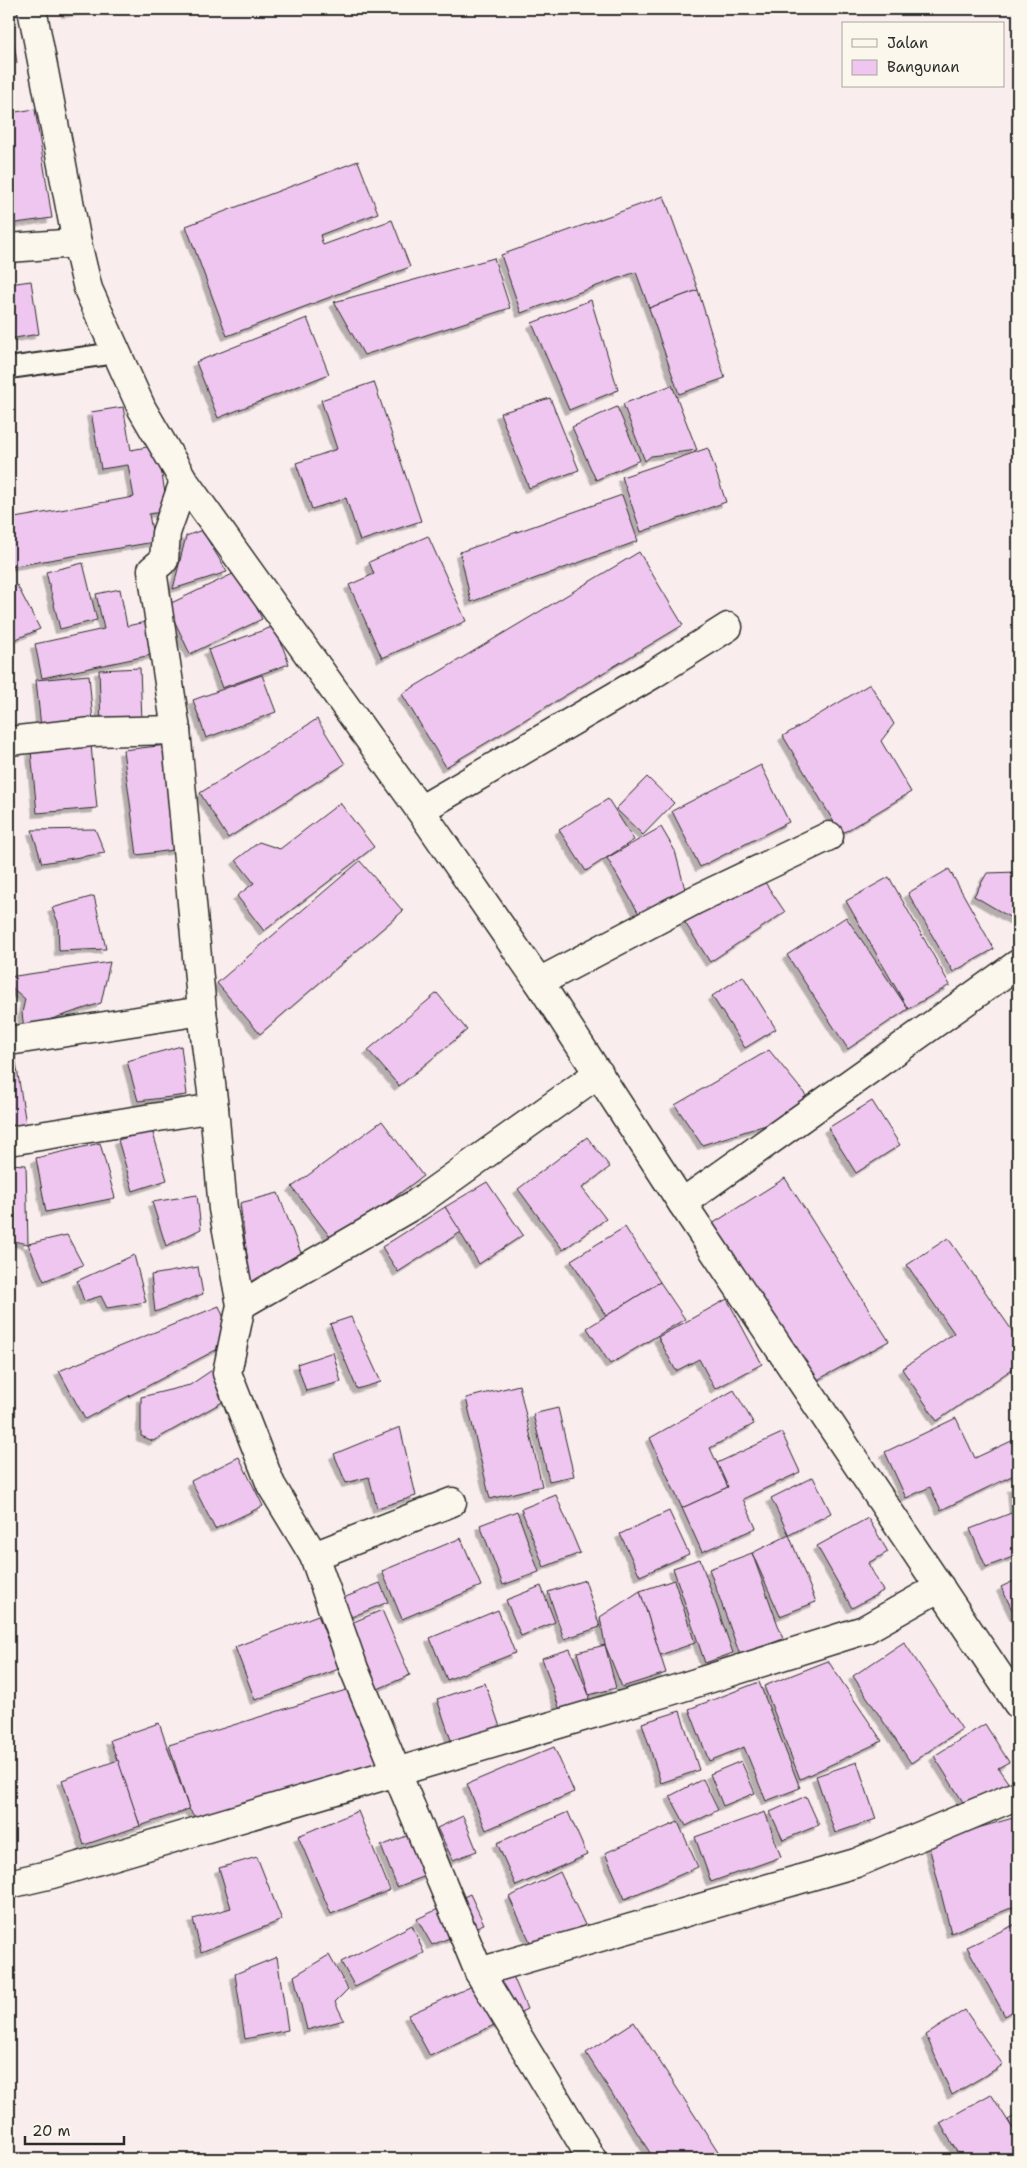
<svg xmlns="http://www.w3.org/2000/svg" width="1027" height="2168" viewBox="0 0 1027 2168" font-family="'Shantell Sans',sans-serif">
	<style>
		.building { fill: #efc6ef; stroke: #2b2b2b; filter: url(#shadow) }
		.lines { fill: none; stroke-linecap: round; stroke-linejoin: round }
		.service-casing { stroke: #2b2b2b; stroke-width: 24 }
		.minor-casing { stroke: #2b2b2b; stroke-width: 31 }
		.primary-casing { stroke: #2b2b2b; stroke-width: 31 }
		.service { stroke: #fbf7ec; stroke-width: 20 }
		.minor { stroke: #fbf7ec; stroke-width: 28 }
		.primary { stroke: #fbf7ec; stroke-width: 28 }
	</style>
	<defs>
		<filter id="shadow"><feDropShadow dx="-4.5" dy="4.5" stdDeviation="0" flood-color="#0004"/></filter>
	</defs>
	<rect width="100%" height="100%" fill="#f9eded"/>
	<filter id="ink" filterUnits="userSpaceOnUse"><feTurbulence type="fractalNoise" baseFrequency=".02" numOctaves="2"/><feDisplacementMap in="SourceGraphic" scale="10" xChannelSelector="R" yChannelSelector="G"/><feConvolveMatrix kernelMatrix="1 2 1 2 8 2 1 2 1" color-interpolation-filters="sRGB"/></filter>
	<g filter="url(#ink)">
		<g class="building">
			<path d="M66,9H96L66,13Z"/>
			<path d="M9,11L17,63L9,64Z"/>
			<path d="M35,109L52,218L9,224V113Z"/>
			<path d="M358,161L378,213L320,235L323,245L392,220L410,267L227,336L186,226Z"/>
			<path d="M664,196L698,290L649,308L636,272L521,313L501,255Z"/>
			<path d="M494,258L510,308L364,355L334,302Z"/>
			<path d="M31,281L39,334L9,339V284Z"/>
			<path d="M698,290L725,378L679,394L649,308Z"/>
			<path d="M591,300L618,390L569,410L532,323Z"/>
			<path d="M307,318L329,374L218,418L196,362Z"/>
			<path d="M374,382L421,521L360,541L346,498L312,509L296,463L337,449L321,400Z"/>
			<path d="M672,385L697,450L651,456L645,461L623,404Z"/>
			<path d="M550,398L579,470L529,488L500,413Z"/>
			<path d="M123,407L131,450L157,445L168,511L149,514L154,542L9,567V519L134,497L128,465L101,469L91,412Z"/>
			<path d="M617,407L640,460L596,480L572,427Z"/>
			<path d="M708,448L726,502L641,532L622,477Z"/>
			<path d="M622,495L638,541L471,602L460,552Z"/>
			<path d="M202,530L227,572L173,589L186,536Z"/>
			<path d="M428,536L466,621L382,658L349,585L374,574L369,562Z"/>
			<path d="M639,552L683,625L446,767L402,694Z"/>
			<path d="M83,563L97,620L60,629L46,572Z"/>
			<path d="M239,571L262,619L190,654L167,605Z"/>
			<path d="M17,585L40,629L9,642V588Z"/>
			<path d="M120,589L127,626L150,621L156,654L42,678L35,644L104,629L96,594Z"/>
			<path d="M275,626L289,664L222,688L208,650Z"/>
			<path d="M140,668L142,722L101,724L99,670Z"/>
			<path d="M89,675L93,722L41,727L36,680Z"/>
			<path d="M262,675L276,712L206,738L193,700Z"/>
			<path d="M870,684L894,724L881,741L911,792L841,834L783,736Z"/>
			<path d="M317,719L345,764L228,838L200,793Z"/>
			<path d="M91,745L97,808L37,813L31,751Z"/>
			<path d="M167,745L181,849L137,855L123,750Z"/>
			<path d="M761,765L789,822L700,867L672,811Z"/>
			<path d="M647,777L674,803L643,835L616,809Z"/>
			<path d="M608,799L634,840L586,871L559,830Z"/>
			<path d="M340,803L374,847L264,931L237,896L254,883L236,860L259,842L280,849Z"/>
			<path d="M661,827L675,851L686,893L642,919L607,858Z"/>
			<path d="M95,829L105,853L42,863L32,830Z"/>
			<path d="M360,861L403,911L260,1034L217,983Z"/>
			<path d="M949,869L994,949L953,972L908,893Z"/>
			<path d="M758,872L785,912L710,962L684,921Z"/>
			<path d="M1018,872V922L974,896L987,873Z"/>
			<path d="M889,877L950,985L908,1009L846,901Z"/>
			<path d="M94,896L106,949L59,951L58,922L52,908Z"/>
			<path d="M846,917L908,1009L848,1049L787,955Z"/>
			<path d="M110,962L101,1003L24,1028L22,1013L25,999L9,985V977Z"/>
			<path d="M743,976L776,1029L745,1048L712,996Z"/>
			<path d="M437,993L467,1030L399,1086L368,1050Z"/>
			<path d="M181,1046L187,1095L138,1101L127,1061Z"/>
			<path d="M769,1050L817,1109L702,1145L675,1105Z"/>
			<path d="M15,1056L26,1124L9,1133V1059Z"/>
			<path d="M872,1101L900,1145L856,1173L828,1128Z"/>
			<path d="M382,1121L423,1176L334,1242L292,1187Z"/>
			<path d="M152,1130L167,1180L133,1191L118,1140Z"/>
			<path d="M587,1137L610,1167L582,1188L606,1219L563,1250L518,1189Z"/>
			<path d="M100,1143L115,1198L46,1212L36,1158Z"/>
			<path d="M9,1164L26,1165L28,1244L9,1240Z"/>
			<path d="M785,1178L889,1341L810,1384L704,1229Z"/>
			<path d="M487,1182L523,1235L479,1264L445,1207Z"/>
			<path d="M278,1193L301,1253L251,1285L240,1203Z"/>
			<path d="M197,1195L201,1229L166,1246L152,1202Z"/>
			<path d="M445,1207L461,1232L398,1272L382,1247Z"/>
			<path d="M625,1227L660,1282L606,1316L571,1260Z"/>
			<path d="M67,1235L83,1265L44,1281L28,1244Z"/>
			<path d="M948,1238L1018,1339V1365L937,1421L902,1369L954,1333L907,1265Z"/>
			<path d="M134,1255L146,1302L107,1308L101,1296L84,1301L77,1281Z"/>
			<path d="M198,1267L203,1294L155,1312L151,1275Z"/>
			<path d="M660,1282L685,1319L610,1364L587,1328Z"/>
			<path d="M727,1299L762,1364L715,1389L699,1359L676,1371L658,1337Z"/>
			<path d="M219,1306L233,1341L85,1419L59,1371Z"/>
			<path d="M351,1317L381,1382L357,1389L330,1324Z"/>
			<path d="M333,1352L341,1382L306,1391L297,1364Z"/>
			<path d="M215,1368L226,1400L153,1441L141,1436V1397L190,1385Z"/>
			<path d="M519,1385L542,1486L490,1499L466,1398Z"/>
			<path d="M734,1390L754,1424L710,1448L728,1487L682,1508L650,1438Z"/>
			<path d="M558,1408L574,1476L549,1481L533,1414Z"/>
			<path d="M956,1418L975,1458L1018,1438V1473L941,1510L930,1487L906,1498L885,1452Z"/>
			<path d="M400,1427L416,1496L377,1508L369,1477L346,1483L334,1454Z"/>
			<path d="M782,1433L800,1472L743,1499L756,1528L702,1552L682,1508L728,1487L717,1463Z"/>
			<path d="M239,1457L263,1506L215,1529L191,1481Z"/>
			<path d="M813,1477L831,1513L789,1535L771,1498Z"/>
			<path d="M1018,1484V1555L986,1567L970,1529L1014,1512L1012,1487Z"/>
			<path d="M556,1495L580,1553L544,1567L521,1509Z"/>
			<path d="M517,1511L539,1572L503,1585L480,1525Z"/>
			<path d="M669,1511L689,1554L640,1576L620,1534Z"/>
			<path d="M868,1518L888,1552L868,1563L883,1591L852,1608L817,1546Z"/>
			<path d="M789,1535L816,1602L780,1616L752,1553Z"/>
			<path d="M461,1538L481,1586L402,1619L382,1571Z"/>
			<path d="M752,1553L783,1639L740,1655L709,1569Z"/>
			<path d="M700,1559L733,1653L705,1663L673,1568Z"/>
			<path d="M1018,1579V1622L1001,1587Z"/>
			<path d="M585,1580L600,1627L564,1639L548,1592Z"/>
			<path d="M674,1580L695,1643L660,1655L640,1591Z"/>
			<path d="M380,1583L388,1602L344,1620L336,1601Z"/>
			<path d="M541,1586L555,1622L521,1636L506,1600Z"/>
			<path d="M640,1591L666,1673L622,1687L605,1645L600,1617Z"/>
			<path d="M382,1610L410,1675L371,1692L344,1626Z"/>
			<path d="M498,1610L515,1653L447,1680L430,1638Z"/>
			<path d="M318,1615L339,1669L255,1700L235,1647Z"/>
			<path d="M904,1642L962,1729L911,1763L853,1676Z"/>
			<path d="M605,1645L616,1688L589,1695L577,1652Z"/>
			<path d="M570,1649L589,1695L588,1704L561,1713L542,1658Z"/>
			<path d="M828,1661L882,1741L800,1779L764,1686Z"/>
			<path d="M759,1682L800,1788L766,1801L744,1747L709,1761L689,1709Z"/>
			<path d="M485,1683L502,1733L454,1749L437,1699Z"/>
			<path d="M359,1686L386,1773L204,1829L189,1809L169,1745Z"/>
			<path d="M680,1711L699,1770L661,1783L642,1723Z"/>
			<path d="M159,1723L189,1809L140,1826L110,1740Z"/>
			<path d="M985,1724L1009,1762L998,1768L1009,1784L968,1810L934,1756Z"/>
			<path d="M554,1747L574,1792L486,1830L467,1784Z"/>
			<path d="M118,1760L140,1826L84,1845L62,1780Z"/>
			<path d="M741,1761L755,1793L723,1806L710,1774Z"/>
			<path d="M857,1762L876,1819L835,1833L816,1776Z"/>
			<path d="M703,1779L718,1810L686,1826L670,1796Z"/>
			<path d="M806,1796L819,1825L783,1840L770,1812Z"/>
			<path d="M358,1811L390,1890L331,1914L298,1836Z"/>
			<path d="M568,1812L587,1855L516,1886L497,1843Z"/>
			<path d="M765,1812L781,1857L711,1882L695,1837Z"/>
			<path d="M463,1816L477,1851L453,1860L437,1828Z"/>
			<path d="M1013,1818L1018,1826V1905L951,1933L928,1842Z"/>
			<path d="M678,1822L698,1867L625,1899L605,1853Z"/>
			<path d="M414,1833L431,1874L397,1887L381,1846Z"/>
			<path d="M257,1857L282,1920L201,1952L193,1919L231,1908L219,1868Z"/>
			<path d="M560,1872L585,1925L534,1950L509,1897Z"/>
			<path d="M470,1894L484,1924L432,1945L417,1919Z"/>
			<path d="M1018,1923V2008L1005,2016L967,1947Z"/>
			<path d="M412,1925L424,1953L355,1987L341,1962Z"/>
			<path d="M329,1955L348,1989L335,2002L344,2020L307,2030L294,1976Z"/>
			<path d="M277,1957L288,2030L245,2039L235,1974Z"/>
			<path d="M510,1969L527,2009L430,2056L408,2015Z"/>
			<path d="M965,2010L1003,2065L952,2095L926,2035Z"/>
			<path d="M634,2022L723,2159H654L586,2053Z"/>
			<path d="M991,2094L1018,2137V2159H961L940,2123Z"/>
			<path d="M1018,2114V2137L1008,2120Z"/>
		</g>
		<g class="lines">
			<defs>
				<path id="service" d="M9,368L116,353"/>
				<g id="minor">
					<path d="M9,248L77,243"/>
					<path d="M184,481L166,533L164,560L152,570L176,730L202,1011L214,1108L223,1209L241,1305L227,1373L271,1485L314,1556L354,1669L479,1972L592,2159"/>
					<path d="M9,741L92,732L176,730"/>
					<path d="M420,810L655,673L728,627"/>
					<path d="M539,982L695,900L829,836"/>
					<path d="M9,1041L202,1011"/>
					<path d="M9,1141L214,1108"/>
					<path d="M682,1203L1018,964"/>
					<path d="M241,1305L417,1203L599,1073"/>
					<path d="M314,1556L452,1502"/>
					<path d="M9,1884L52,1874L670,1691L864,1630L940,1587"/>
					<path d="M479,1972L856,1863L1018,1795"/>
				</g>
				<path id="primary" d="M32,9L77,243L88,289L142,409L184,481L420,810L539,982L682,1203L1018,1704"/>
			</defs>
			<use href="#service" class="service-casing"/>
			<use href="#minor" class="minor-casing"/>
			<use href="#primary" class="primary-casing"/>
			<use href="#service" class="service"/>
			<use href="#minor" class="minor"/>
			<use href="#primary" class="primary"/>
		</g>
	</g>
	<rect width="1027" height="2168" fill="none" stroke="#fbf7ec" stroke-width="30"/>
	<rect x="15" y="15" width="997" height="2138" fill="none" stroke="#2b2b2b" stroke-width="2" filter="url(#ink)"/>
	<rect x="842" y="22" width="162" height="65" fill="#fbf7ec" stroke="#a8a59f"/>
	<rect x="852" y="39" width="25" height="8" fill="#fbf7ec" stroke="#a8a59f"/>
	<text x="887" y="48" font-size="15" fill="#2b2b2b">Jalan</text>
	<rect x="852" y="60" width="25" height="15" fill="#efc6ef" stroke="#a8a59f"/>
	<text x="887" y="72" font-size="15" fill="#2b2b2b">Bangunan</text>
	<path d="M25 2136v8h99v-8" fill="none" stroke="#2b2b2b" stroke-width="2.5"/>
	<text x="32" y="2136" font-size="15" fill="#2b2b2b" stroke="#fbf7ec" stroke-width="4" paint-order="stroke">20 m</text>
</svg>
